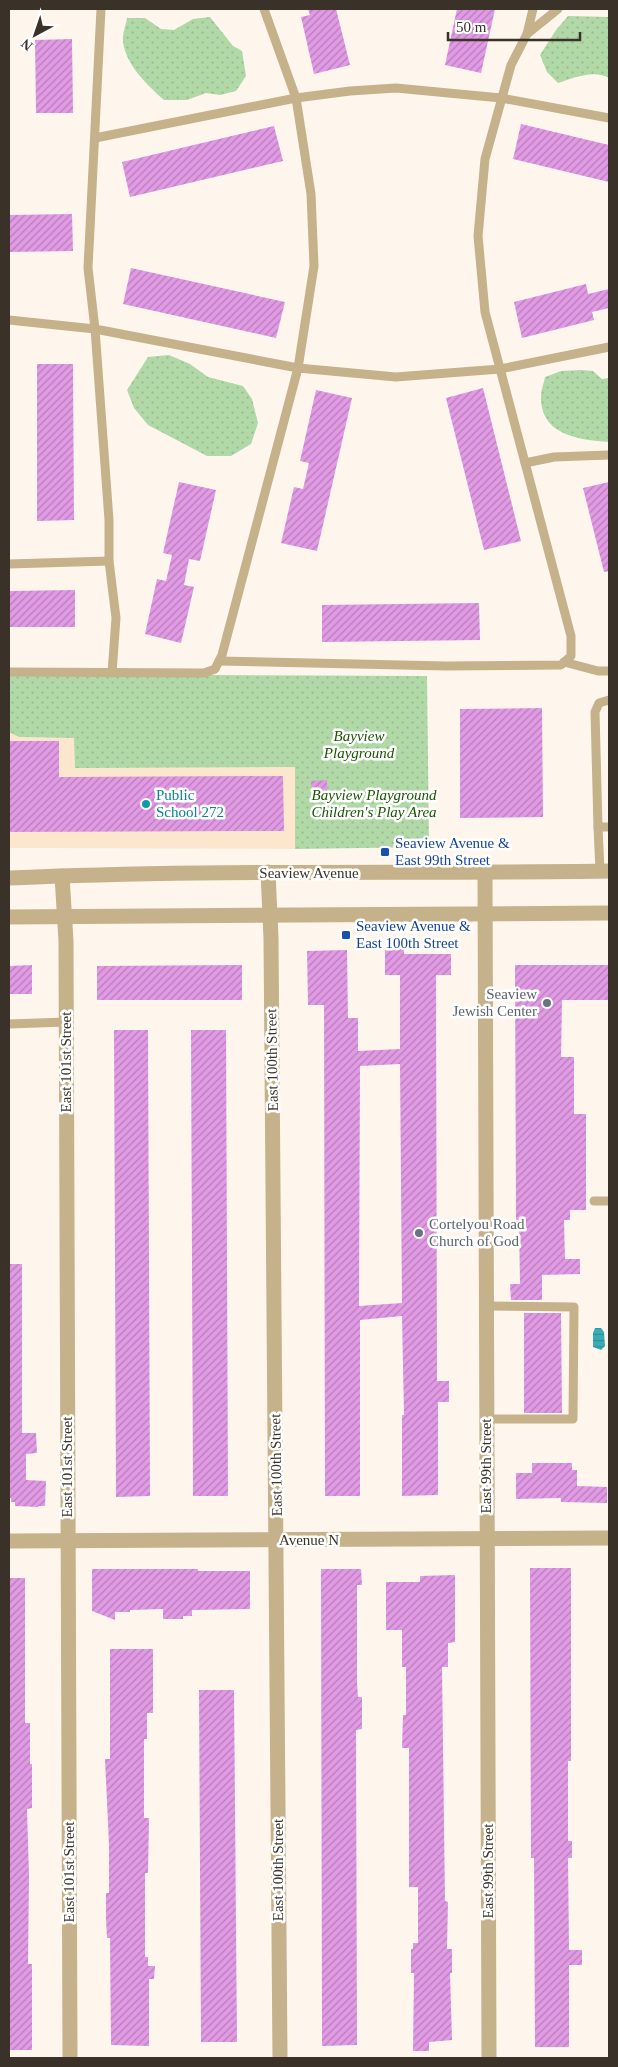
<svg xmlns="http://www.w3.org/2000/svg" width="618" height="2067" viewBox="0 0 618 2067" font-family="Georgia,serif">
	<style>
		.built { fill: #fce7ce }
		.park { fill: url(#park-dots) }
		.water { fill: url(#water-rules) }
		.building { fill: url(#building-hatch); fill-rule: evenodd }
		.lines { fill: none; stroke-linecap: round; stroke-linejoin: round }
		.service { stroke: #c5b18a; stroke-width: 9 }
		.minor { stroke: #c5b18a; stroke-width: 15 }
		.tertiary { stroke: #c5b18a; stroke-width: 15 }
		.culture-dot { fill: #0f9aa8; stroke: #fff; stroke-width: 2 }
		.transit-dot { fill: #1a4fb4; stroke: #fff; stroke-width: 2 }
		.worship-dot { fill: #6b7280; stroke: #fff; stroke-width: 2 }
		.labels { text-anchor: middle; stroke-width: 5; stroke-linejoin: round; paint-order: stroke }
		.park-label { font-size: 15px; font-style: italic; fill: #185400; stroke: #fff }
		.culture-label { font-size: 15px; fill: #0d838f; stroke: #fff; text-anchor: start }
		.transit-label { font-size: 15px; fill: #164399; stroke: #fff; text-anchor: start }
		.street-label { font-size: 15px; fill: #3a3228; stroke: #fff }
		.worship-label { font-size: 15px; fill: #5b616d; stroke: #fff; text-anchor: end }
	</style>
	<defs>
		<pattern id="park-dots" width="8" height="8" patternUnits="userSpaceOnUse" patternTransform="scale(1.25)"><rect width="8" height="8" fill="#b1d8a7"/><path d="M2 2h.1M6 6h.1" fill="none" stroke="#99ba90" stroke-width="1.8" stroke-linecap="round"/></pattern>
		<pattern id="water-rules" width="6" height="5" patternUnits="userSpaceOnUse" patternTransform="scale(1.25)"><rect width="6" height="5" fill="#38adb6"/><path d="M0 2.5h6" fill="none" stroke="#308d94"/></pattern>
		<pattern id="building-hatch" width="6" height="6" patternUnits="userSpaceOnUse" patternTransform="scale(1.25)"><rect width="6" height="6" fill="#e19ae4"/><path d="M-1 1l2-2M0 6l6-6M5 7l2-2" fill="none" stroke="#b77eb9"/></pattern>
	</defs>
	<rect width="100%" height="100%" fill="#fef6ec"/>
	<path class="built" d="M9,732L19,737L75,738L76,768L296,767L295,849L9,848Z"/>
	<g class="park">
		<path d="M568,16L609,17V78C594,69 573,78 558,83L547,72L540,55L556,30Z"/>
		<path d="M210,17L233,46L242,51L246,76L236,91L220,95L206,93L187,100H164C147,85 126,65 123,42C122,34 126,25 127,18H145L161,29L174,30L193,19Z"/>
		<path d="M169,355L190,364L208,377L243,386L252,399L258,423L251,444L231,456H207L148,425L134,408L127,390L148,357Z"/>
		<path d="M581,370L593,371L602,379L609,378V442C579,440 540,435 541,396C541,390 544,383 545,377L561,371Z"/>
		<path d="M9,674L427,676L429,847L295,849V767L75,768L74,738L19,737L9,732Z"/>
	</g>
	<path class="water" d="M595,1328H601L604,1332L605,1346L601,1350L593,1347V1333Z"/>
	<g class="building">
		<path d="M308,9H336L350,65L314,74L301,17L310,15Z"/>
		<path d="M457,9H495L481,73L445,65Z"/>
		<path d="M72,39L73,113H36L35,40Z"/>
		<path d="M521,124L609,145V182L513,159Z"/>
		<path d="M274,126L283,161L130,197L122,162Z"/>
		<path d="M72,214L73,251L9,252V215Z"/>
		<path d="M131,268L285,302L276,338L123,304Z"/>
		<path d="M586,284L588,294L609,289V308L592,312L594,320L522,338L514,302Z"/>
		<path d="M37,364H73L74,520L37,521Z"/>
		<path d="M483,388L521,541L484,550L446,398Z"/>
		<path d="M316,390L352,398L317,551L281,543L294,487L303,489L309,463L300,461Z"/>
		<path d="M179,482L216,490L200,561L189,559L184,585L194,587L181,643L145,634L157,579L166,581L172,555L163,553Z"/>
		<path d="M609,482V571L604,572L583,488Z"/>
		<path d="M75,590V627H9V591Z"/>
		<path d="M479,603L480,640L322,642V605Z"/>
		<path d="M542,708L543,817L460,818V709Z"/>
		<path d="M9,741H59V777L283,776L284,831L9,832Z"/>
		<path d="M327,780V796L312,797L311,781Z"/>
		<path d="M404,947V954H451V975H436L437,1381H449V1402H438V1495L402,1496V1415H404L402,1316L360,1320V1496H325L324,1005H308L307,951L347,950L348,1018H358V1051L400,1049V975H385V948ZM400,1064L402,1303L359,1306L360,1066Z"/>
		<path d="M32,965V994H9V966Z"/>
		<path d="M242,965V1000H97V966Z"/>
		<path d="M515,965H609V1000H562L561,1057H574V1114H586V1210H570V1220H564L565,1259H580V1274L542,1275V1300H511L510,1284H520L519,1220H516Z"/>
		<path d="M114,1030H148L150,1496L116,1497Z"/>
		<path d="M191,1030H226L228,1496H193Z"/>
		<path d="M9,1264H22V1433H36L37,1453L26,1454V1480L46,1481L45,1506H39L38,1507L15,1506V1502H11V1498H9Z"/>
		<path d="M524,1313H561L562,1413H524Z"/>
		<path d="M532,1463H572V1470H577V1486L607,1487V1503L561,1502V1498L516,1499V1473H532Z"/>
		<path d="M530,1568H571V1761H568V1841H572V1858H568L569,1950H582V1965H569V2047H535L534,1858H531Z"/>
		<path d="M92,1569H198V1571H250V1609L192,1610V1616H183V1619H163V1609L130,1610V1612H115V1620L92,1611Z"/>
		<path d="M321,1569H361L362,1585H357V1682L358,1697H362V1729L356,1730L357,2045L322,2046Z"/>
		<path d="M455,1575V1642L448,1643V1667H442L445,1901L448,1902L447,1949H452V1973H450L452,2040L429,2042V2051H413L414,1973H411V1949H413V1943H418V1887H409V1748H402L403,1715H406V1667H402V1630H386V1582H420V1576Z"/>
		<path d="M9,1578H25V1723H30V1764H32V1808L27,1809L29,1875L28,1964H32V2050H9Z"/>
		<path d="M110,1649H153V1713H147V1739H144V1818H149L148,1873H145V1957H148V1966H155L154,1979H149V2046L111,2045L110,1938H107L106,1919V1893H109V1845L105,1759H110Z"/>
		<path d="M199,1690H234L237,2042H201Z"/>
	</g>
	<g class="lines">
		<g class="service">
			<path d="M101,9L88,268L95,329L298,368L396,377L500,369L609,347"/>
			<path d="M527,34L533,9"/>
			<path d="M95,138L296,98L350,91L396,88L501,98L609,118"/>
			<path d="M9,320L95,329L109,520V561L116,618L112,673"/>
			<path d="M525,463L554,457L609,455"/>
			<path d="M9,564L109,561"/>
			<path d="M219,661L446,666L561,665L571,656V636L485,312L478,236L485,159L511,65L527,34L558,9"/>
			<path d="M564,662L598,671H609"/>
			<path d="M9,672L204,673L215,669L222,655L298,368L314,266L311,194L296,98L264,9"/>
			<path d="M598,827L595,712L599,703L609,700"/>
			<path d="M600,871L598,827H609"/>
			<path d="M9,1024L66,1022"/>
			<path d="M594,1201H609"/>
			<path d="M486,1419H573L574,1307L486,1306"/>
		</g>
		<g class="minor">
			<path d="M268,872L271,938L280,2058"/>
			<path d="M485,873L489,2058"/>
			<path d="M62,876L66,941L70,2058"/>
			<path d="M9,1541L609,1538"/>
		</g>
		<g class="tertiary">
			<path d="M9,878C209,869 409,874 609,871"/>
			<path d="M9,917L609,913"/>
		</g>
	</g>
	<circle class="culture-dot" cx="146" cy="804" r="5"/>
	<g class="transit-dot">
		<rect x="380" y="847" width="10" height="10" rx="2.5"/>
		<rect x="341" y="930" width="10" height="10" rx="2.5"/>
	</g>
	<g class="worship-dot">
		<circle cx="547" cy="1003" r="5"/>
		<circle cx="419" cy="1233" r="5"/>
	</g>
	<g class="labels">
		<g class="park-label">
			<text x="359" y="741">Bayview<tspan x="359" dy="17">Playground</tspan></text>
			<text x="374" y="800">Bayview Playground<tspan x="374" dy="17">Children's Play Area</tspan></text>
		</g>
		<g class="culture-label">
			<text x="156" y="800">Public<tspan x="156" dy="17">School 272</tspan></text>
		</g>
		<g class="transit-label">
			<text x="395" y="848">Seaview Avenue &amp;<tspan x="395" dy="17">East 99th Street</tspan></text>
			<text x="356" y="931">Seaview Avenue &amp;<tspan x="356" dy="17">East 100th Street</tspan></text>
		</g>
		<g class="street-label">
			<text x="309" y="878">Seaview Avenue</text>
			<text transform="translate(272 1060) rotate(-91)" y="5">East 100th Street</text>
			<text transform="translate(66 1062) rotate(-90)" y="5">East 101st Street</text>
			<text transform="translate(276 1465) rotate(-91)" y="5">East 100th Street</text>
			<text transform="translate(486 1466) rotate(-90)" y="5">East 99th Street</text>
			<text transform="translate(67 1467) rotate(-90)" y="5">East 101st Street</text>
			<text x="309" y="1545">Avenue N</text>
			<text transform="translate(278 1870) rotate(-90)" y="5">East 100th Street</text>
			<text transform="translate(488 1871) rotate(-90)" y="5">East 99th Street</text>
			<text transform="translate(69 1872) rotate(-90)" y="5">East 101st Street</text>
		</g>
		<g class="worship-label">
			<text x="537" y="999">Seaview<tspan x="537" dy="17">Jewish Center</tspan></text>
			<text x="429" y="1229" text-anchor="start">Cortelyou Road<tspan x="429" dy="17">Church of God</tspan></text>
		</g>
	</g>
	<rect width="618" height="2067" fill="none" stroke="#3a3228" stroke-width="20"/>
	<g transform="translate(35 35) rotate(220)" stroke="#ffffff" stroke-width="4" paint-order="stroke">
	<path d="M0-4L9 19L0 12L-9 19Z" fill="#3a3228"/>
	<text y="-8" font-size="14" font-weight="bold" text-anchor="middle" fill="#3a3228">N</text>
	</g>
	<path d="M448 32v8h132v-8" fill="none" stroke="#3a3228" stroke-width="2.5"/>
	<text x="456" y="32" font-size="15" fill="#3a3228" stroke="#ffffff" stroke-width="4" paint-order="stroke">50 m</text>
</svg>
